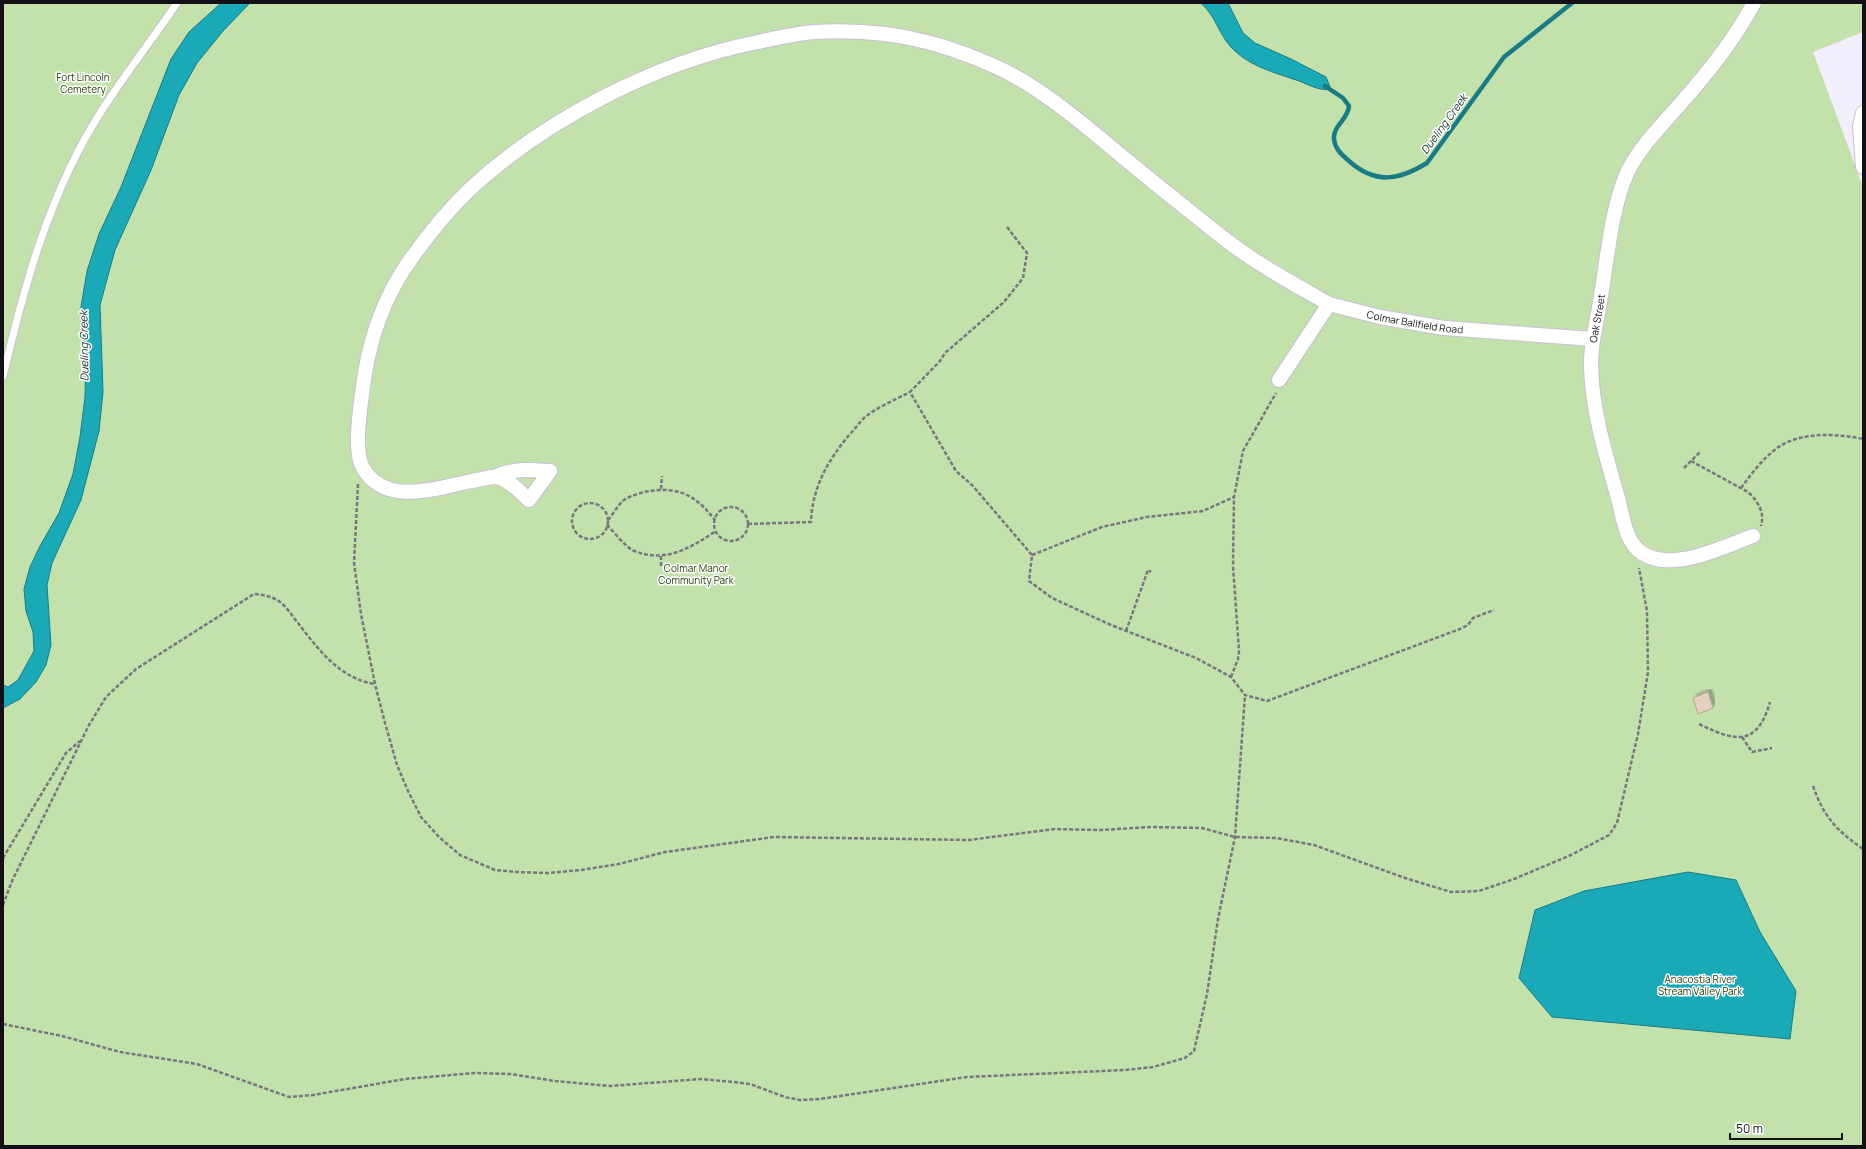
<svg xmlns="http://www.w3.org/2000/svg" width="1866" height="1149" viewBox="0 0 1866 1149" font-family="Manrope,sans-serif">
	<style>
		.green { fill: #c2e1ab }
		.water { fill: #1aaab7; stroke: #187c87 }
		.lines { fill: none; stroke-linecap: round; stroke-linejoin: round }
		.stream { stroke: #187c87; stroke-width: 4.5 }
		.building { fill: #e5d1c0; stroke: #b7a493; filter: url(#shadow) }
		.service-casing { stroke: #c9c1d7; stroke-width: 9 }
		.minor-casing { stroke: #c9c1d7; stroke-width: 16 }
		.path { stroke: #7a7680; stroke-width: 2.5; stroke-dasharray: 4 2; stroke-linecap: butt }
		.service { stroke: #fff; stroke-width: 7 }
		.minor { stroke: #fff; stroke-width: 14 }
		.labels { text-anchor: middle; stroke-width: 3; stroke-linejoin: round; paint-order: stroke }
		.park-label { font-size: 10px; fill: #26410b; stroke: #fff }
		.street-label { font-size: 10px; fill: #120f16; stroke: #fff }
		.water-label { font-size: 11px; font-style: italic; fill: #192f32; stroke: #fff }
	</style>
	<defs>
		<filter id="shadow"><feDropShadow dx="3.5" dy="-3.5" stdDeviation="1" flood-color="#0004"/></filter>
	</defs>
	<rect width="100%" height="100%" fill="#f3eefc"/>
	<path class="green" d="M3,3H1863V32L1813,52L1863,187V1146H3Z"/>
	<g class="water">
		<path d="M221,3H250L223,31L197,63L179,95L151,170L115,250L100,305L103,392L99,431L81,500L52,563L47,585L51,645L46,665L36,682L20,699L3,708V685L8,687L18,680L34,651L33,632L26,611L24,589L30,567L40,546L59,513L73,474L80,437L85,397L86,352L80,313L87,271L99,234L121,187L171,59L189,32Z"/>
		<path d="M1201,3H1228L1243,33L1255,43L1291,59L1326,77L1331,89C1318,92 1305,82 1293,79C1270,71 1247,65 1230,46C1218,32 1216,17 1201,3Z"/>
		<path d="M1688,872L1736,880L1760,932L1796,991L1790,1039L1552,1017L1519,978L1535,910L1584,891Z"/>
	</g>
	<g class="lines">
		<path class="stream" d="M1325,86L1343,98L1349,106C1348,120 1333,125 1334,139C1335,149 1342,155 1349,161C1376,185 1399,180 1427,163L1504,57L1572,3"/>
	</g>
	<path class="building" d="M1708,692L1713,708L1698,714L1693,698Z"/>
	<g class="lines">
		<defs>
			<path id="service" d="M3,376C22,296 43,217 82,144C109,94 146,49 177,3"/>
			<g id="minor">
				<path d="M1863,113L1860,126L1863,167"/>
				<path id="s1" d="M1279,380L1329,304L1380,317L1444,328L1593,339"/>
				<path d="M550,471L529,500C520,492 512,482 500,478C492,475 480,480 472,481C436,488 386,507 363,468C352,450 362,395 365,373C371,337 384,300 404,269C423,241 445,213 470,189C546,119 656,62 758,42C777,38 797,33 816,32C852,30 892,33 927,42C957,50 997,65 1023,81C1061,104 1095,134 1129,162C1160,188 1191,212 1222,237C1255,263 1292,283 1329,304"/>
				<path d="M497,476C514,468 531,470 550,471"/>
				<path id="s2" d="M1753,536C1722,547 1673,573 1642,553C1625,542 1623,516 1618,498C1606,456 1592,410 1591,367C1590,345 1597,323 1600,302C1607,262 1611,207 1628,171C1641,145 1663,124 1682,102C1709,71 1734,40 1754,3"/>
			</g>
		</defs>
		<use href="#service" class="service-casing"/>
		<use href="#minor" class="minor-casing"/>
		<g class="path">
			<path d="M1007,227L1027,253L1023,278L1004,302L945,353L940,361L910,392L956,471L972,485L1032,555L1029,581L1052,598L1111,625L1196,658L1231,677L1245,695L1267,701L1460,629L1468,625L1473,618L1494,610"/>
			<path d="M1691,461L1748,492C1758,501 1765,513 1761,526"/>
			<path d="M1684,468L1701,451"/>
			<path d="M358,484L354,563L361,614L375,684L385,723L397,765L408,791L421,817L440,838L460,855L495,870L517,872L548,873L581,870L619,864L665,852L774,837L969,840L1055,829L1101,830L1151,827L1202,828L1235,837L1276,838L1314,845L1405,878L1451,892L1479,891L1514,879L1571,855L1609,835L1617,823L1638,734L1648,672L1647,611L1639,568"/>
			<path d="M1741,488C1750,476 1759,463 1771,453C1794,431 1834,433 1863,439"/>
			<path d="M661,489L662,476"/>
			<circle cx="590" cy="521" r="18"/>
			<circle cx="731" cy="524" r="17"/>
			<path d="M608,520C613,514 618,505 624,500C640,490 670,486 687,495C699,501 707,510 715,520"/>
			<path d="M748,524L811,522C812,488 828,460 850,434C855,429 859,423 864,418C877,407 895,400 910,392"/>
			<path d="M607,525C613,531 625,546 632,550C664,564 689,549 716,531"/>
			<path d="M1032,555L1102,527L1147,517L1203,511L1234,497"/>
			<path d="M661,556V567"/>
			<path d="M1126,631L1148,570L1151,572"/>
			<path d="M1231,677L1238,659L1239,651L1233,566L1234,497L1243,451L1276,393"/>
			<path d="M1699,724C1734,741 1757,748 1770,702"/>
			<path d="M1742,737L1752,752L1772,748"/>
			<path d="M1813,786C1824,817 1836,830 1863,849"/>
			<path d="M3,858L66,753L80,741"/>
			<path d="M3,905L12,881L89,725L106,697L136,669L254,594C263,595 272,596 280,602C287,607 292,616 298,623C318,649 340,679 375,684"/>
			<path d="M3,1024L62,1036L120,1052L197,1064L289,1097L313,1095L405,1079L475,1073L510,1074L555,1081L610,1086L701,1079L734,1082L750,1084L785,1097L800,1100L820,1099L967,1077L1125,1070L1153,1067L1185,1058L1194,1051L1207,994L1218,919L1235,837L1245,695"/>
		</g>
		<use href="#service" class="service"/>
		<use href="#minor" class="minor"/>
	</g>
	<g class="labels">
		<g class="park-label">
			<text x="83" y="81">Fort Lincoln<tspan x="83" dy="12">Cemetery</tspan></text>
			<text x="696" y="572">Colmar Manor<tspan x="696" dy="12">Community Park</tspan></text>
			<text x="1700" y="983">Anacostia River<tspan x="1700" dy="12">Stream Valley Park</tspan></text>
		</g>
		<g class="street-label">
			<text dy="4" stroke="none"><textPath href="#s2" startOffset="361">Oak Street</textPath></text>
			<text dy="4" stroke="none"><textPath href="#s1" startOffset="179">Colmar Ballfield Road</textPath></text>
		</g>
		<g class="water-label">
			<text transform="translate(1444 124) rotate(-54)" y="4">Dueling Creek</text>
			<text transform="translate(84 346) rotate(-91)" y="4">Dueling Creek</text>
		</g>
	</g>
	<rect width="1866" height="1149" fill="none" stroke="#120f16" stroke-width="8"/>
	<path d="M1730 1133v6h112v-6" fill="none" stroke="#120f16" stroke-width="2"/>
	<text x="1736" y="1133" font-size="12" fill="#120f16" stroke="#ffffff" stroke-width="3" paint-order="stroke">50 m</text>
</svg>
